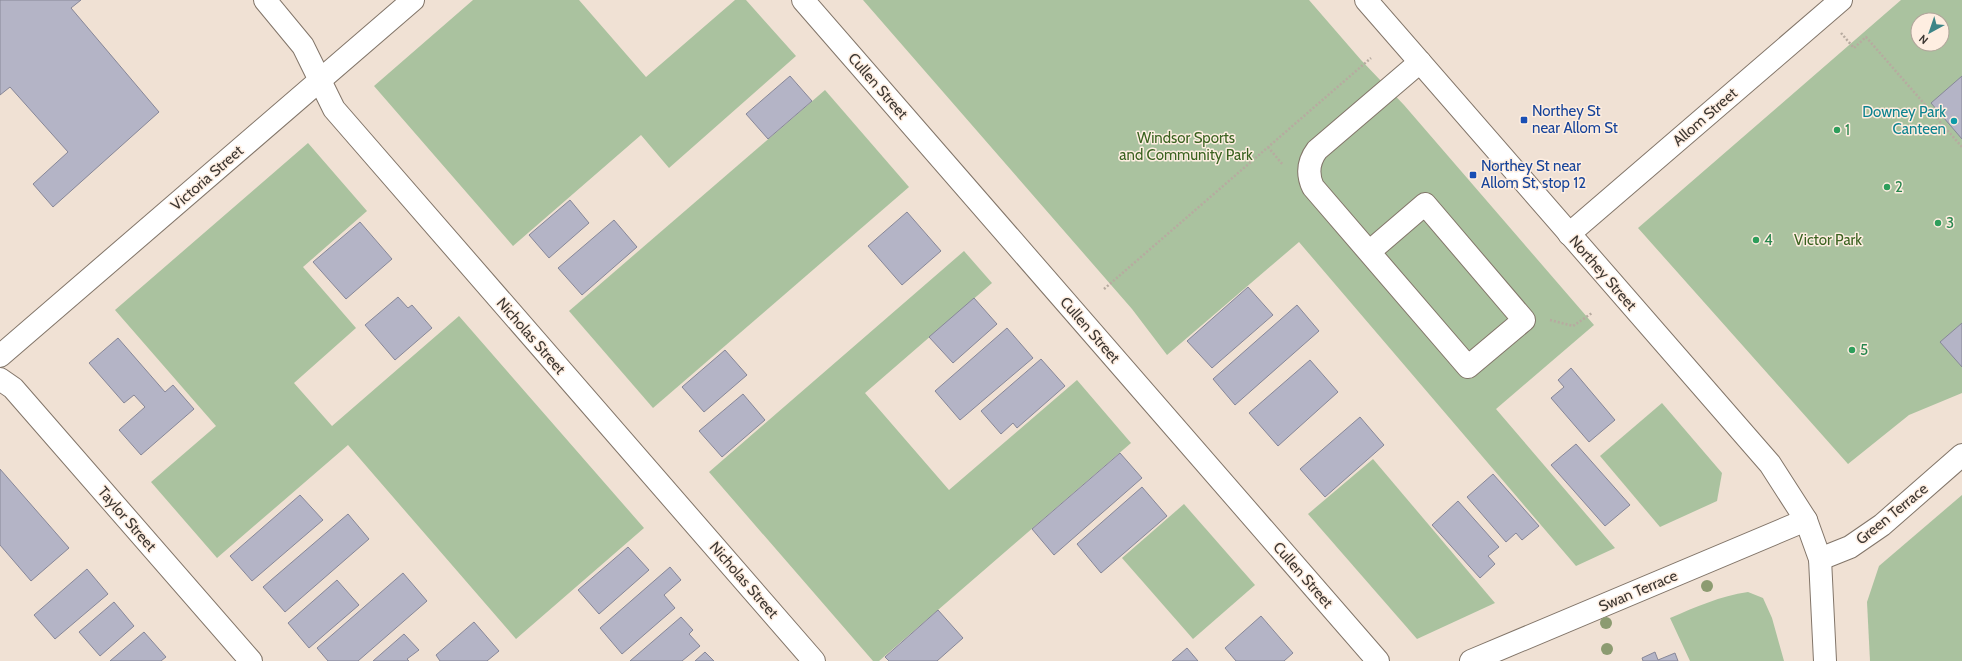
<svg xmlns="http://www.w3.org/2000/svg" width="1962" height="661" viewBox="0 0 1962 661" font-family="Cabin,sans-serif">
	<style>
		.green { fill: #aac29f; fill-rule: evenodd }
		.building { fill: #b4b4c6; stroke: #878798 }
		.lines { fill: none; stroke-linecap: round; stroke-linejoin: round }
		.minor-casing { stroke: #827569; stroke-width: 24 }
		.path { stroke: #b7aba0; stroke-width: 2.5; stroke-dasharray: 2 2; stroke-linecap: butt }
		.minor { stroke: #fff; stroke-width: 22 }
		.tree { fill: #8c9b71 }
		.transit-dot { fill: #1a4fb4; stroke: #feeee1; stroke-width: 1.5 }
		.culture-dot { fill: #0f9aa8; stroke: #feeee1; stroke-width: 1.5 }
		.leisure-dot { fill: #2e9e5b; stroke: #feeee1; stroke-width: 1.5 }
		.labels { text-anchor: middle; stroke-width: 3; stroke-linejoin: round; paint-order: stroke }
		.street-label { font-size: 15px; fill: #3d3732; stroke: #feeee1 }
		.transit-label { font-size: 15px; fill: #164399; stroke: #feeee1; text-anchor: start }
		.culture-label { font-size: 15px; fill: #0d838f; stroke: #feeee1; text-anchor: end }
		.leisure-label { font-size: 15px; fill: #27864d; stroke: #feeee1; text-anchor: start }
		.park-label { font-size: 15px; fill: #3a6220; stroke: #feeee1 }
	</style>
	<rect width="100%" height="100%" fill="#f0e1d4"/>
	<g class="green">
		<path d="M473,0H579L646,77L735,0H746L796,56L669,168L641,135L513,246L374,86Z"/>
		<path d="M863,0H1309L1361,60L1404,105L1594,325L1496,409L1615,548L1576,566L1299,242L1167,355L1132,309Z"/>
		<path d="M1901,0H1962V393L1909,415L1848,464L1638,228ZM1918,20H1942V44H1918Z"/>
		<path d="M825,90L909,187L653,408L569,311Z"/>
		<path d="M308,143L367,211L303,267L356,328L294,383L332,426L459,316L644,528L516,639L348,445L217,558L151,482L216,426L115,310Z"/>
		<path d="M964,251L992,283L865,393L949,490L1077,380L1131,443L879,661H873L709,472Z"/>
		<path d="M1662,403L1722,473L1717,501L1660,527L1600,456Z"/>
		<path d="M1373,459L1495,603L1417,639L1308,514Z"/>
		<path d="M1962,495V661H1870L1867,602L1879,566Z"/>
		<path d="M1184,504L1255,585L1193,639L1122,558Z"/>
		<path d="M1748,592L1763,598L1772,618L1784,661H1690L1670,618C1696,607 1720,596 1748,592Z"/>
	</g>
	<g class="building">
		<path d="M0,0H81L71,8L159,112L53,207L33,184L68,152L10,87L0,95Z"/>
		<path d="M790,76L812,101L768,139L746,114Z"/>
		<path d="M1962,76V139L1931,103Z"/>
		<path d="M570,200L589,223L549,258L529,235Z"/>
		<path d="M907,212L941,251L902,285L868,246Z"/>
		<path d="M614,220L637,247L582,295L558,268Z"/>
		<path d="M360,222L392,259L346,299L313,262Z"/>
		<path d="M1248,287L1273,315L1212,368L1187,341Z"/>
		<path d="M398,297L408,308L412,305L432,328L395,360L365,325Z"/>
		<path d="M974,298L997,324L953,363L929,337Z"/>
		<path d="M1297,305L1319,331L1235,405L1213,379Z"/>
		<path d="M1962,323V367L1940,342Z"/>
		<path d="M1007,328L1033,358L960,420L935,391Z"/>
		<path d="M118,338L165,392L173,385L194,409L141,455L119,430L145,407L134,395L124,403L89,363Z"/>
		<path d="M725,350L747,375L704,412L682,387Z"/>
		<path d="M1041,359L1065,386L1017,428L1013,423L1001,434L981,411Z"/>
		<path d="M1310,360L1338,392L1278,446L1249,413Z"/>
		<path d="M1571,368L1615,420L1589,442L1551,398L1564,387L1558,380Z"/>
		<path d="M743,394L765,420L722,457L699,431Z"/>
		<path d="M1360,417L1384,445L1325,497L1300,469Z"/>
		<path d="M1576,444L1630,505L1605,526L1551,465Z"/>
		<path d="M1120,453L1142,478L1054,555L1032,529Z"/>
		<path d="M0,469L69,548L31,581L0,545Z"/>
		<path d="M1493,474L1539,526L1522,540L1516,533L1506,542L1467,497Z"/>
		<path d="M1142,487L1167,516L1101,573L1077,544Z"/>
		<path d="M300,495L323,520L252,581L230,556Z"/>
		<path d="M1458,501L1499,547L1488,556L1495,564L1480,578L1432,525Z"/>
		<path d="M348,514L369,539L285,612L263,587Z"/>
		<path d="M628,547L649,570L599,614L578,590Z"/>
		<path d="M670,567L681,580L664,595L675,608L622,654L600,628Z"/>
		<path d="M87,569L108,594L55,639L34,615Z"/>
		<path d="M403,573L427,601L358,661H328L317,648Z"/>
		<path d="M337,580L359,605L309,648L288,623Z"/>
		<path d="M114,602L134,626L100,656L79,632Z"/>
		<path d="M938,610L963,638L937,661H889L885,657Z"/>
		<path d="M1261,616L1293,653L1284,661H1236L1225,648Z"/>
		<path d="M681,617L693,630L689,634L700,646L682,661H630Z"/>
		<path d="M474,622L499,651L487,661H440L436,655Z"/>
		<path d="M144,632L166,657L161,661H110Z"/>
		<path d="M404,634L419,650L407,659L409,661H373Z"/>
		<path d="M1187,648L1198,661H1172Z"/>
		<path d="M705,652L714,661H695Z"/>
		<path d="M1655,652L1658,660L1675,653L1678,661H1643L1642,658Z"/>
	</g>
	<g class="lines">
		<defs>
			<g id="minor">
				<path d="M265,0L303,46L334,109L814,661"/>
				<path d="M803,0L1378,661"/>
				<path d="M1366,0L1770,464L1806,520L1820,559L1825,661"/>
				<path d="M1569,234L1841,0"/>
				<path d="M1369,252L1425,204L1524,320L1468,367L1313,187C1307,174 1308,162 1317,150L1420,62"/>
				<path d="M0,356L413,0"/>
				<path d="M0,379L13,388L251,661"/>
				<path d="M1820,559L1850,547L1882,525L1962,455"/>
				<path d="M1471,661L1806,520"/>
			</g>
		</defs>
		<use href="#minor" class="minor-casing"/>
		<g class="path">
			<path d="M1841,33L1854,48L1866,37L1962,147"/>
			<path d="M1268,147L1283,165"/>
			<path d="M1104,289L1371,58"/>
			<path d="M1550,320L1573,326L1592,313"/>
		</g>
		<use href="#minor" class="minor"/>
	</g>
	<g class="tree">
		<circle cx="1707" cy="586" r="6"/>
		<circle cx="1606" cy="623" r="6"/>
		<circle cx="1607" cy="649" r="6"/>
	</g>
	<g class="transit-dot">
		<rect x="1520" y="116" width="8" height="8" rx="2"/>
		<rect x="1469" y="171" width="8" height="8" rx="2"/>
	</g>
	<circle class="culture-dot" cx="1954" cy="121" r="4"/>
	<g class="leisure-dot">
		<circle cx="1837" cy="130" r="4"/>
		<circle cx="1887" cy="187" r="4"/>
		<circle cx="1938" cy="223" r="4"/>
		<circle cx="1756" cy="240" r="4"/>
		<circle cx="1852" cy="350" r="4"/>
	</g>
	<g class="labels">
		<g class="street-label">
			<text transform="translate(878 86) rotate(49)" y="5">Cullen Street</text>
			<text transform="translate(1705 117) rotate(-41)" y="5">Allom Street</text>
			<text transform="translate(207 178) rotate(-41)" y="5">Victoria Street</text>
			<text transform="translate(1603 273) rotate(49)" y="5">Northey Street</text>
			<text transform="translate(1090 330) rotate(49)" y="5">Cullen Street</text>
			<text transform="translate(531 336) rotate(49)" y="5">Nicholas Street</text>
			<text transform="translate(1892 514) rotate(-39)" y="5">Green Terrace</text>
			<text transform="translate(127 519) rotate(49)" y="5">Taylor Street</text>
			<text transform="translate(1303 575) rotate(49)" y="5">Cullen Street</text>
			<text transform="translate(744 580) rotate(49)" y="5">Nicholas Street</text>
			<text transform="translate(1638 591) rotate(-23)" y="5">Swan Terrace</text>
		</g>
		<g class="transit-label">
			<text x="1532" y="116">Northey St<tspan x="1532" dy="17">near Allom St</tspan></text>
			<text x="1481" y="171">Northey St near<tspan x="1481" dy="17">Allom St, stop 12</tspan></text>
		</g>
		<g class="culture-label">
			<text x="1946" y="117">Downey Park<tspan x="1946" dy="17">Canteen</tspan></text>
		</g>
		<g class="leisure-label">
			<text x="1845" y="135">1</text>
			<text x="1895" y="192">2</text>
			<text x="1946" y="228">3</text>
			<text x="1764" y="245">4</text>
			<text x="1860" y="355">5</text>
		</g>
		<g class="park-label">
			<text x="1186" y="143">Windsor Sports<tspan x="1186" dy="17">and Community Park</tspan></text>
			<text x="1828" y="245">Victor Park</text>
		</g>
	</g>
	<g transform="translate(1930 32) rotate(220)"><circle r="19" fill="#feeee1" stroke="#b1a59b"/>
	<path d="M0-3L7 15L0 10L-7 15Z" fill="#3d8587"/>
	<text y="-6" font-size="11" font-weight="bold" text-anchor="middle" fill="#3d3732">N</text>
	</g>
</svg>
